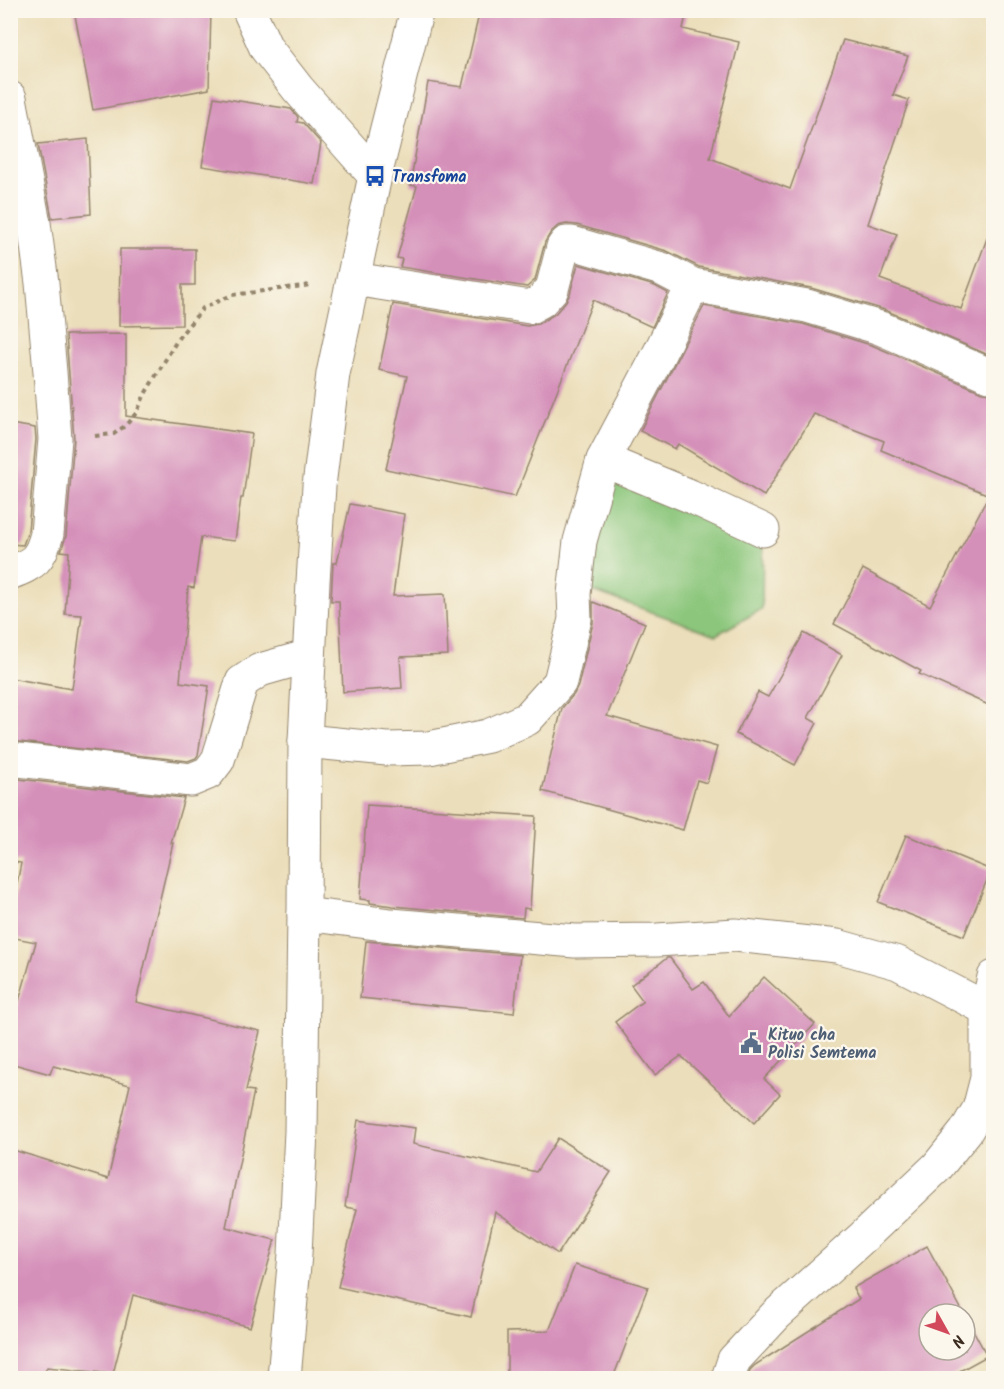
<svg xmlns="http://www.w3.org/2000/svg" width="1004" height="1389" viewBox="0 0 1004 1389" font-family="Kalam,sans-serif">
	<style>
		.green { fill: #8bc67b; stroke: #63784c; stroke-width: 1.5 }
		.building { fill: #d590ba }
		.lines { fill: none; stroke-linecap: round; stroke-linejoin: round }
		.minor-casing { stroke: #93846c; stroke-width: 35 }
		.path { stroke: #93846c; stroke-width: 4; stroke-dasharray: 4.5 4.5; stroke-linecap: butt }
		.minor { stroke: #fff; stroke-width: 33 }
		.labels { text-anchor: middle; stroke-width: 4.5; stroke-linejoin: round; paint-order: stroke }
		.transit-label { font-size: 16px; font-weight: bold; fill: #164399; stroke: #fbf7ec; text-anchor: start }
		.service-label { font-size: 16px; font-weight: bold; fill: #4e5e75; stroke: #fbf7ec; text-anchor: start }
	</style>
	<rect width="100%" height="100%" fill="#fbf7ec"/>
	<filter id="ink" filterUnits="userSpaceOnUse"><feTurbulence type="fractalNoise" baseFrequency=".0167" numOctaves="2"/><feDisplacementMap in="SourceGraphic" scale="12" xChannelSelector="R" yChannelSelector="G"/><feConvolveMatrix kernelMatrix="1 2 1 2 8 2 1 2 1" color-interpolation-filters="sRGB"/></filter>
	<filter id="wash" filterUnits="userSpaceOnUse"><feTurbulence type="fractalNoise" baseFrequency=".008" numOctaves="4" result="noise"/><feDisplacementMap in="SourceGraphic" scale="24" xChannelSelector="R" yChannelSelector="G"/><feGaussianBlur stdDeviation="1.35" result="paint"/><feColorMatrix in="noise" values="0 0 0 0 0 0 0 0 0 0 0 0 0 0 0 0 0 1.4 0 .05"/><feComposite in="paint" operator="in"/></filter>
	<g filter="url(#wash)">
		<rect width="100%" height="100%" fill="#ebdeba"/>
		<path class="green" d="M600,448L763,538L762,609L716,635L579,586Z"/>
		<g id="blocks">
			<g class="building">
				<path d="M74,10H211L209,89L93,110Z"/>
				<path d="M480,10H687L683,29L739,42L710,158L790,189L843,40L908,56L893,95L909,100L868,224L897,234L880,279L961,309L989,233L993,234V357L885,310L811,288L699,267L667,251L577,225L566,224L558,226L551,232L545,242L535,280L527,287L400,267L402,259L397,258L417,186L410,185L428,82L462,87Z"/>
				<path d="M214,97L291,109L298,117L297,122L303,123L321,143L314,184L202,166Z"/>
				<path d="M88,139L91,214L52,218L38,144Z"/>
				<path d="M120,249H195V285H182V325L119,326Z"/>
				<path d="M578,264L655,286L668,293L652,327L593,300L515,497L386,469L407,376L379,370L393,304L527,326L538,324L555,314L566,301L570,294Z"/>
				<path d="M704,306L803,324L874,346L982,392L993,393V707L919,674L921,671L834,624L863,569L930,606L989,495L881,450L884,441L814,414L764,496L678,444L675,449L640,431Z"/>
				<path d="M126,334V416L252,434L243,498H241L235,541L201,537L194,588L188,587L180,682L209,686L198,755L196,758L188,761L10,741V678L72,689L82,615L65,614L69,552L61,551L66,536L74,438L66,335Z"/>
				<path d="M10,424L35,428L36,439L28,531L23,545L10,544Z"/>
				<path d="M350,504L404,514L393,596L445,594L448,655L400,657L402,688L343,692L339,601H331L333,563H337Z"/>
				<path d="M593,602L645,623L607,716L717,747L707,783L697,780L683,830L542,791L562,708L574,694L578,686L593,623Z"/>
				<path d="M804,633L842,655L808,718L817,723L795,765L736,734L758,692L768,697Z"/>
				<path d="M10,778L184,798L171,843H173L136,1002L260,1031L246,1090L254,1091L226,1227L275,1240L250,1327L133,1295L113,1374L47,1367L42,1378H10V1149L108,1179L130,1085L53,1066L50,1074L10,1063V1032L36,942L10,937V920L21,863L10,861Z"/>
				<path d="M367,805L536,816L530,909L524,908L523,918L393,906L370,903V900L360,899Z"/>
				<path d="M906,835L991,870L964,936L878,902Z"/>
				<path d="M366,941L520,955L514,1013L360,998Z"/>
				<path d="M667,958H670L693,989L704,982L729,1016L764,977L815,1024L764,1079L780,1094L754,1123L681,1056L655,1075L615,1022L643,1001L631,985Z"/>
				<path d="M358,1120L415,1128L413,1144L536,1172L558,1138L611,1172L558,1254L495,1212L471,1317L338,1287L357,1209L345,1207Z"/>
				<path d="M927,1246L964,1314H929V1350H965V1315L987,1356L947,1378H748L750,1370L755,1365L859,1299L853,1288Z"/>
				<path d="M575,1265L648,1287L613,1378H507V1332L549,1331Z"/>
			</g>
		</g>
	</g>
	<g filter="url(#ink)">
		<use href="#blocks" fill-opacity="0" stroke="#93846c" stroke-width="1.5"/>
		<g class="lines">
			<defs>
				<g id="minor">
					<path d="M249,10L266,48L298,89L375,176"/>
					<path d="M10,98L34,223L42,283L50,372L55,439L47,534C40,560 35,563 10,573"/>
					<path d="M354,279L530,307L541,301L552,289L563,247L566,243H572L662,269L693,285L807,306L880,328L989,375"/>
					<path d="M603,460L657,358L693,285"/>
					<path d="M305,741L387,749L429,748L488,736L527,719L560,682L575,619L574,594L580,541L603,460L690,496L763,530"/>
					<path d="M10,759L191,780L208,773L218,760L242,682L260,670L309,656"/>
					<path d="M304,914L391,925L575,941L657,940L735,935L837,946L898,963L987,1009"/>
					<path d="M284,1378L295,1254L301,1131L304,914L305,741L313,582L319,486L333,374L375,176L417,10"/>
					<path d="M728,1378L734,1360L776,1315L863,1237L937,1167L966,1131L979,1109L987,1078V1009L994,977"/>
				</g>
			</defs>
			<use href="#minor" class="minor-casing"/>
			<path class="path" d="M95,436L114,434L126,425L137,412L145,394L179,337L203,308L232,295L311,285"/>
			<use href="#minor" class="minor"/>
		</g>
	</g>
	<defs>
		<symbol id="bus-bare" viewBox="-9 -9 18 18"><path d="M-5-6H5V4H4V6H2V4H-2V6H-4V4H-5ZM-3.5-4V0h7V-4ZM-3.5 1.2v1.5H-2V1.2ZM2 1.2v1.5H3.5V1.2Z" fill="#1a4fb4" stroke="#fbf7ec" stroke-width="2.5" paint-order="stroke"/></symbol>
		<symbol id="civic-bare" viewBox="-9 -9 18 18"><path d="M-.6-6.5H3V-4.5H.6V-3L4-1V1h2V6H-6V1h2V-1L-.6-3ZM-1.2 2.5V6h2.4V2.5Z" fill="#5c6f8a" stroke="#fbf7ec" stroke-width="2.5" paint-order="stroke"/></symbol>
	</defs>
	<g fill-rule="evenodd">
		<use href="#bus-bare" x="360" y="161" width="30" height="30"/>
		<use href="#civic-bare" x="736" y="1028" width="30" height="30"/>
	</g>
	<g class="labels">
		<g class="transit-label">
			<text x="392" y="182">Transfoma</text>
		</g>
		<g class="service-label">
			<text x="768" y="1040">Kituo cha<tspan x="768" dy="18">Polisi Semtema</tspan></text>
		</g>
	</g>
	<rect width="1004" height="1389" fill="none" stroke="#fbf7ec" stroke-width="36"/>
	<g transform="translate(947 1332) rotate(130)"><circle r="28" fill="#fbf7ec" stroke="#aea59a" stroke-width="1.5"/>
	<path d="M0-4.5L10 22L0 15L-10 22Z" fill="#d1495b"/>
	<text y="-9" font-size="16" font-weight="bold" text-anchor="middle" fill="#3b2a1e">N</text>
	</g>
</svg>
